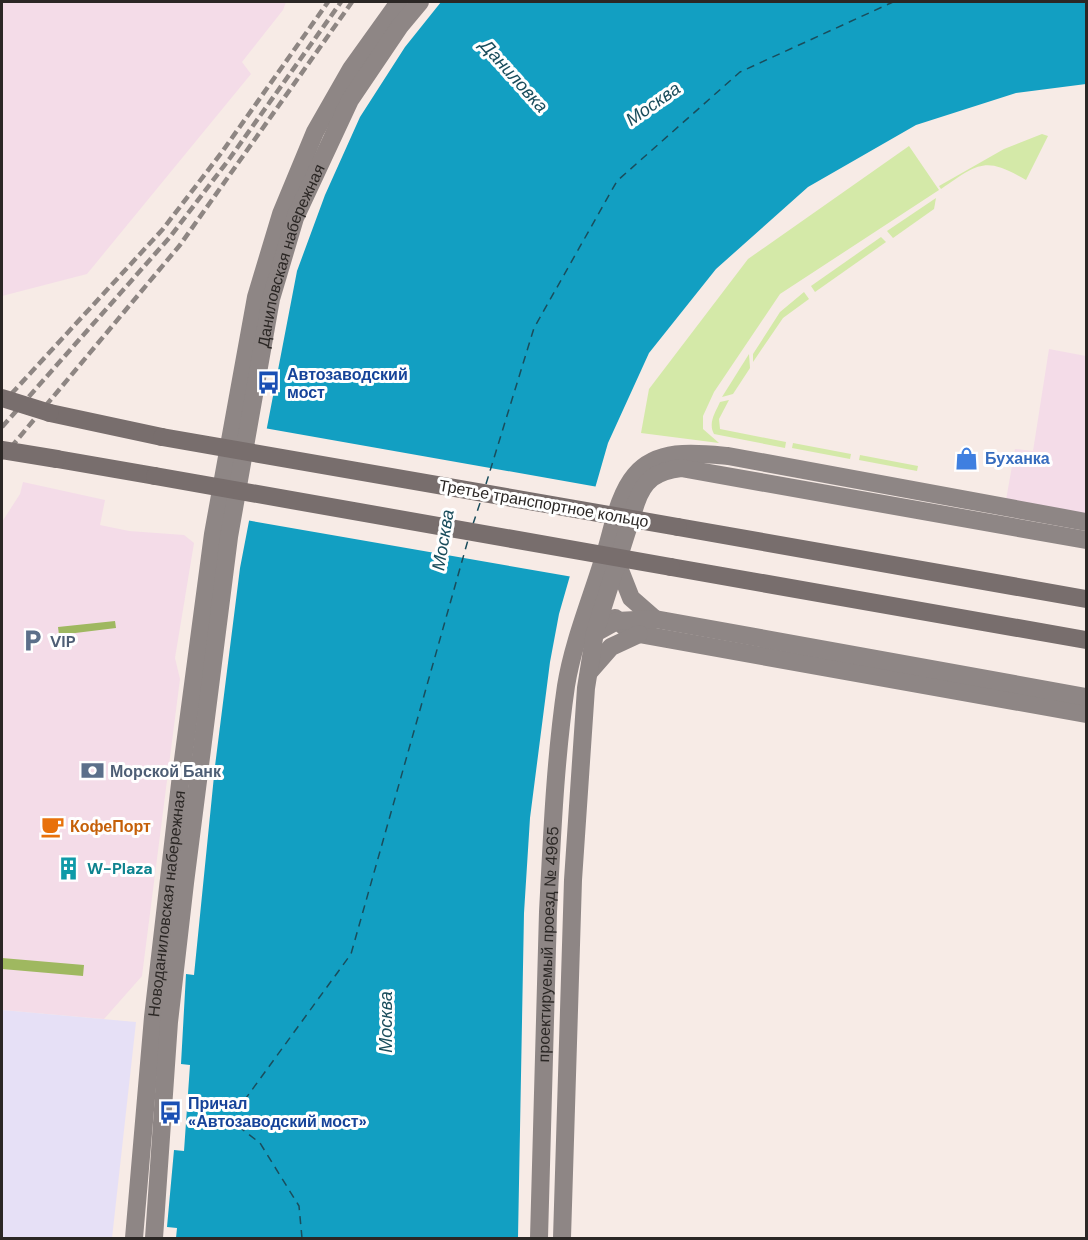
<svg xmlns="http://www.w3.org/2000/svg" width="1088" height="1240" viewBox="0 0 1088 1240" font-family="'DM Sans',sans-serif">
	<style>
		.commercial { fill: #f4dce8 }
		.education { fill: #e6e0f6 }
		.green { fill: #d4e9a8 }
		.forest { fill: #9fb860 }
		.water { fill: #129fc2 }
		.pier { fill: #f7ebe6 }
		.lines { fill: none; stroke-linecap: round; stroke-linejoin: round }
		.ferry { stroke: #1a4d5c; stroke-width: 1.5; stroke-dasharray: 8 6; stroke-linecap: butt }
		.secondary { stroke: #8e8685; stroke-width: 18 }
		.primary { stroke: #786e6d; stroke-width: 18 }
		.rail { stroke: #8e8683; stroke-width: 4.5; stroke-dasharray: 9 4.5; stroke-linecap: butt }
		.primary-bridge { stroke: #786e6d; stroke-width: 18 }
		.labels { text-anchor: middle; stroke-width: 6; stroke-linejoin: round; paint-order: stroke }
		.street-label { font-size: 16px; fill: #2b2725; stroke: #fff }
		.transit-label { font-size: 16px; font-weight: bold; fill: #164399; stroke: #fff; text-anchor: start }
		.shop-label { font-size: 16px; font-weight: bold; fill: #366cbe; stroke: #fff; text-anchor: start }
		.service-label { font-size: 16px; font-weight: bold; fill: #4e5e75; stroke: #fff; text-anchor: start }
		.food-label { font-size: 16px; font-weight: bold; fill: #c56008; stroke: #fff; text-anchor: start }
		.culture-label { font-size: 16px; font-weight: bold; fill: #0d838f; stroke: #fff; text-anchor: start }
		.water-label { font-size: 18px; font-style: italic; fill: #1a4d5c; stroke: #fff }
	</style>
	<rect width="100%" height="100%" fill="#f7ebe6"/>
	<g class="commercial">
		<path d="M2,2H286L283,10L242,62L251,74L87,274L2,296Z"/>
		<path d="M1049,349L1086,356V515L1006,500L1015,449L1033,451Z"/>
		<path d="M23,482L105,500L100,525L129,531L184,535L194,543L175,658L180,679L142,976L104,1019L2,1010V522L20,494Z"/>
	</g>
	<path class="education" d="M2,1010L136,1022L112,1238H2Z"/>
	<g class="green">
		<path d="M1042,134L1048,136L1026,180C985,156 979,163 941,189L939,186L1004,149Z"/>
		<path d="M909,146L939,190L780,294L714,392L703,416V429L719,443L641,433L649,389L748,259Z"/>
		<path d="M936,198L934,209L893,238L887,231Z"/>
		<path d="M881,237L886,242L815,292L811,286Z"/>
		<path d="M804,292L809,299L783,318L753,362V354L780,312Z"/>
		<path d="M749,354L750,368L733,394L722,397Z"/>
		<path d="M729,400L719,419L720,429L786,442L785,448L714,434C708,423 715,413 720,402Z"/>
		<path d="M793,443L851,454L850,459L792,448Z"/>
		<path d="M860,455L918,466L917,471L859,460Z"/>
	</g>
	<g class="forest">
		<path d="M115,621L116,628L59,635L58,627Z"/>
		<path d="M2,958L84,965L83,976L2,969Z"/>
	</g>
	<path class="water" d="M441,2H1086V84L1016,93L916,125L808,187L716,269L649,353L608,443L559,614L550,662L530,818L524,913L518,1238H176L177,1228L167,1227L174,1150L184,1151L190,1065L181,1064L186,974L194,975L215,766L240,568L297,271L325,195L360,117L405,47Z"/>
	<path class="pier" d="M264,428L598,487L573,577L246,520Z"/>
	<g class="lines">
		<g class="ferry">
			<path d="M486,484L534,328L617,181L740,72L893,2"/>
			<path d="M473,524L481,500"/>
			<path d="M302,1238L299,1206L260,1143L230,1120L351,954L468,540"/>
		</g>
		<g class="secondary">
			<path d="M618,565L631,598L655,619"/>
			<path d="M615,618L627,629L639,634L1086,714"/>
			<path d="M590,636L617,621L655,619L1086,697"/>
			<path d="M590,671L611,647L639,634"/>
			<path id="s1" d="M134,1238L153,1017L181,775L213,534L256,297L281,214L315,132L351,69L399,2"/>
			<path id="s2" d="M154,1238L169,1022L185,883L229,537L271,299L295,218L350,100L400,26L420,2"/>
			<path id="s3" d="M539,1238C541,1130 544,1021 548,912C552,837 555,761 566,686C573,643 590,602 603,560C612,534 617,496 635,475C658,448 696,453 728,456L1086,522"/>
			<path d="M562,1238L573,880L586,688L595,632L636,503C644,480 656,471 681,468L1086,540"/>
		</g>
		<g class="primary">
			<path d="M50,413L162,437"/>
			<path d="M57,459L155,476"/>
			<path d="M678,527L1086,599"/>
			<path d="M671,567L1086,640"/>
		</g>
		<g class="rail">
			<path d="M2,404L163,229L222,152L328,2"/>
			<path d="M2,427L170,237L230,158L341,2"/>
			<path d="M2,458L180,245L352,2"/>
		</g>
		<g class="primary-bridge">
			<path d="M2,398L50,413"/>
			<path d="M162,437L678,527"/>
			<path d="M2,450L57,459"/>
			<path d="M155,476L671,567"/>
		</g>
	</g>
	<defs>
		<symbol id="bus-bare" viewBox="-9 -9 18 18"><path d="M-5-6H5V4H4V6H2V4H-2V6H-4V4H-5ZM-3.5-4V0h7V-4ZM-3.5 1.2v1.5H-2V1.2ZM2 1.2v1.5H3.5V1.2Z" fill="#1a4fb4" stroke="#fff" stroke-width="2.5" paint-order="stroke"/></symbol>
		<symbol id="shop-bare" viewBox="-9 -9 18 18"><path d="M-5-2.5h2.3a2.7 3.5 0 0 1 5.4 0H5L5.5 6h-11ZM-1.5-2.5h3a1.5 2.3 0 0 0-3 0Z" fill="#3f7fe0" stroke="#fff" stroke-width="2.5" paint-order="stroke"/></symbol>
		<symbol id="parking-bare" viewBox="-9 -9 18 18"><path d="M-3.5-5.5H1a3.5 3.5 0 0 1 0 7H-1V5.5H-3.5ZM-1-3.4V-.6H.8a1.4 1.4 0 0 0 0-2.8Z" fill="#5c6f8a" stroke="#fff" stroke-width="2.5" paint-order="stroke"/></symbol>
		<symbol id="bank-bare" viewBox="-9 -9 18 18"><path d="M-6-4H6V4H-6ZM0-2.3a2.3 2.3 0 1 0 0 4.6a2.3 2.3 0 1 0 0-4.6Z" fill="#5c6f8a" stroke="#fff" stroke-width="2.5" paint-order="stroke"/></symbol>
		<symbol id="cafe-bare" viewBox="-9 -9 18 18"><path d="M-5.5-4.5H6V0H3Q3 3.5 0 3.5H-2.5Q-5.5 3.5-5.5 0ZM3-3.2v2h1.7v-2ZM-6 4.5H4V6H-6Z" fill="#e8710a" stroke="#fff" stroke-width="2.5" paint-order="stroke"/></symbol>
		<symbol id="building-bare" viewBox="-9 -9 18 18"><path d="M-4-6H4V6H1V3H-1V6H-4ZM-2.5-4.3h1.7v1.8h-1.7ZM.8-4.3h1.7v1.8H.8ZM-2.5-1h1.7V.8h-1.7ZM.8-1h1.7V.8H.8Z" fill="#0f9aa8" stroke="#fff" stroke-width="2.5" paint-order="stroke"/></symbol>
	</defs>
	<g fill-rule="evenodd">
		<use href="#bus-bare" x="252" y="366" width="33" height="33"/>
		<use href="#shop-bare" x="950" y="442" width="33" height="33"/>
		<use href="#parking-bare" x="16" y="624" width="33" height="33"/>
		<use href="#bank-bare" x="76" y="754" width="33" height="33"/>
		<use href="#cafe-bare" x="36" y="810" width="33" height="33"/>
		<use href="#building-bare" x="52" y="852" width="33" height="33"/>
		<use href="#bus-bare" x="154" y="1096" width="33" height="33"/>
	</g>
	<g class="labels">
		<g class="street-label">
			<text dy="6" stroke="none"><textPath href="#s2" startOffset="994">Даниловская набережная</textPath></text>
			<text transform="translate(544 503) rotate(10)" y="6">Третье транспортное кольцо</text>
			<text dy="6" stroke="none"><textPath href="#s1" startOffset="336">Новоданиловская набережная</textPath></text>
			<text dy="6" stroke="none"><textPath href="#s3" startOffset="294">проектируемый проезд № 4965</textPath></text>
		</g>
		<g class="transit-label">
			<text x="287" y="380">Автозаводский<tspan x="287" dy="18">мост</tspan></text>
			<text x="188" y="1109">Причал<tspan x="188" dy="18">«Автозаводский мост»</tspan></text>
		</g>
		<g class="shop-label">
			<text x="985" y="464">Буханка</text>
		</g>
		<g class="service-label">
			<text x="50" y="647">VIP</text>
			<text x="110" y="777">Морской Банк</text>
		</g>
		<g class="food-label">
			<text x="70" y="832">КофеПорт</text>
		</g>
		<g class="culture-label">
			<text x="87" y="874">W-Plaza</text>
		</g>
		<g class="water-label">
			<text transform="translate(514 76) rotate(48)" y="6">Даниловка</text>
			<text transform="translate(653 104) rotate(-35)" y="6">Москва</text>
			<text transform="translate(443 540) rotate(-81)" y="6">Москва</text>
			<text transform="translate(386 1022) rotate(-90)" y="6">Москва</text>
		</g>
	</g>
	<rect width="1088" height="1240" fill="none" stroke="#2b2725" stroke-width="6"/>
</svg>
